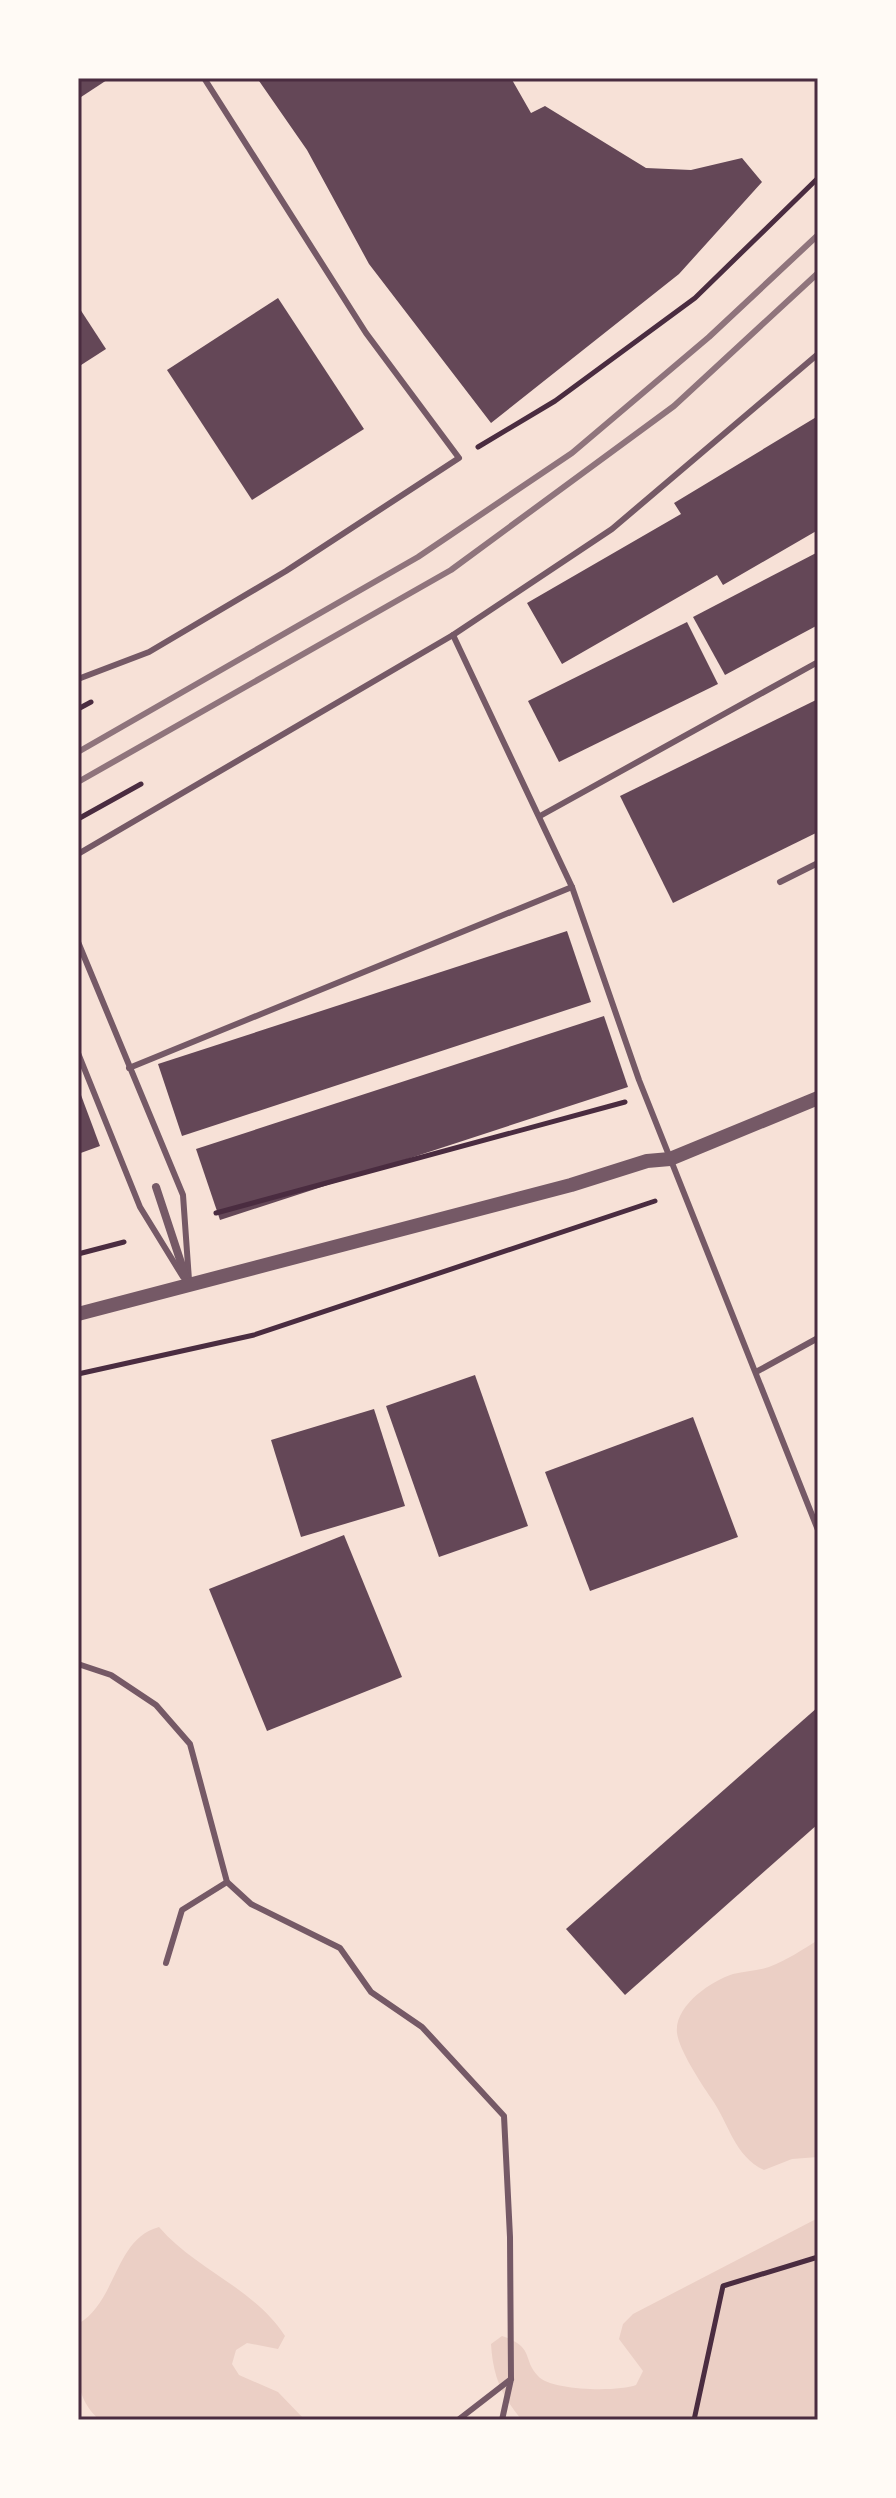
<svg xmlns="http://www.w3.org/2000/svg" width="896" height="2498" viewBox="0 0 896 2498" font-family="'Space Grotesk',sans-serif">
	<style>
		.green { fill: #ebcfc5 }
		.building { fill: #644757 }
		.lines { fill: none; stroke-linecap: round; stroke-linejoin: round }
		.path { stroke: #4a2c40; stroke-width: 5 }
		.service { stroke: #755966; stroke-width: 6 }
		.minor { stroke: #755966; stroke-width: 8 }
		.tertiary { stroke: #755966; stroke-width: 14 }
		.rail { stroke: #8f747c; stroke-width: 6 }
		.neatline { fill: none; stroke: #4a2c40; stroke-width: 3 }
	</style>
	<rect width="100%" height="100%" fill="#f7e1d7"/>
	<g class="green">
		<path d="M818,1940V2157L792,2159L764,2170C734,2156 729,2123 711,2098C701,2083 679,2050 677,2033C674,2006 711,1981 733,1974C745,1971 757,1971 769,1967C787,1960 802,1950 818,1940Z"/>
		<path d="M818,2218V2420H522C501,2395 493,2376 491,2344L502,2336C535,2347 522,2359 538,2376C551,2391 618,2392 636,2385L643,2371L619,2339L623,2324L633,2314Z"/>
		<path d="M159,2227C196,2270 253,2287 285,2336L278,2349L247,2343L236,2350L232,2364L239,2375L278,2392L305,2420H100C70,2395 78,2359 78,2324C117,2302 114,2239 159,2227Z"/>
	</g>
	<g class="building">
		<path d="M78,78H110L78,99Z"/>
		<path d="M257,78H511L531,113L545,106L646,168L691,170L742,158L762,182L679,274L491,423L369,264L307,150Z"/>
		<path d="M278,298L364,429L252,500L167,370Z"/>
		<path d="M78,306L106,349L78,367Z"/>
		<path d="M818,416V530L723,585L717,575L562,664L527,603L681,514L674,503Z"/>
		<path d="M818,552V625L725,675L693,617Z"/>
		<path d="M687,622L718,684L559,762L528,701Z"/>
		<path d="M818,699V832L673,903L620,796Z"/>
		<path d="M567,931L591,1002L182,1136L158,1064Z"/>
		<path d="M604,1016L628,1087L220,1220L196,1149Z"/>
		<path d="M78,1087L100,1146L78,1154Z"/>
		<path d="M475,1375L528,1526L439,1557L386,1406Z"/>
		<path d="M374,1409L405,1506L301,1537L271,1440Z"/>
		<path d="M693,1417L738,1537L590,1591L545,1472Z"/>
		<path d="M344,1535L402,1677L267,1731L209,1589Z"/>
		<path d="M818,1707V1824L625,1995L566,1929Z"/>
	</g>
	<g class="lines">
		<g class="path">
			<path d="M478,447L555,401L695,298L818,178"/>
			<path d="M78,709L91,702"/>
			<path d="M78,819L141,784"/>
			<path d="M216,1213L625,1102"/>
			<path d="M78,1254L124,1242"/>
			<path d="M78,1374L254,1335L655,1201"/>
			<path d="M694,2420L723,2286L818,2257"/>
		</g>
		<g class="service">
			<path d="M453,635L572,887L639,1080L818,1530"/>
			<path d="M78,679L149,652L286,571L459,458L366,333L204,78"/>
			<path d="M540,816L818,662"/>
			<path d="M78,854L453,635L612,529L818,354"/>
			<path d="M780,882L818,863"/>
			<path d="M78,942L183,1195L189,1280"/>
			<path d="M78,1053L140,1207L183,1277"/>
			<path d="M129,1068L572,887"/>
			<path d="M756,1372L818,1338"/>
			<path d="M78,1664L111,1675L156,1705L190,1744L227,1882L251,1904L340,1948L371,1992L422,2027L504,2116L510,2237L511,2379L502,2420"/>
			<path d="M166,1963L182,1910L227,1882"/>
			<path d="M458,2420L511,2379"/>
		</g>
		<path class="minor" d="M156,1187L189,1287"/>
		<path class="tertiary" d="M78,1314L571,1185L647,1161L670,1159L818,1098"/>
		<g class="rail">
			<path d="M78,752L418,557L572,453L709,337L818,235"/>
			<path d="M78,782L451,570L674,406L818,273"/>
		</g>
	</g>
	<rect width="896" height="2498" fill="none" stroke="#fffaf5" stroke-width="160"/>
	<rect x="80" y="80" width="736" height="2338" class="neatline"/>
</svg>
